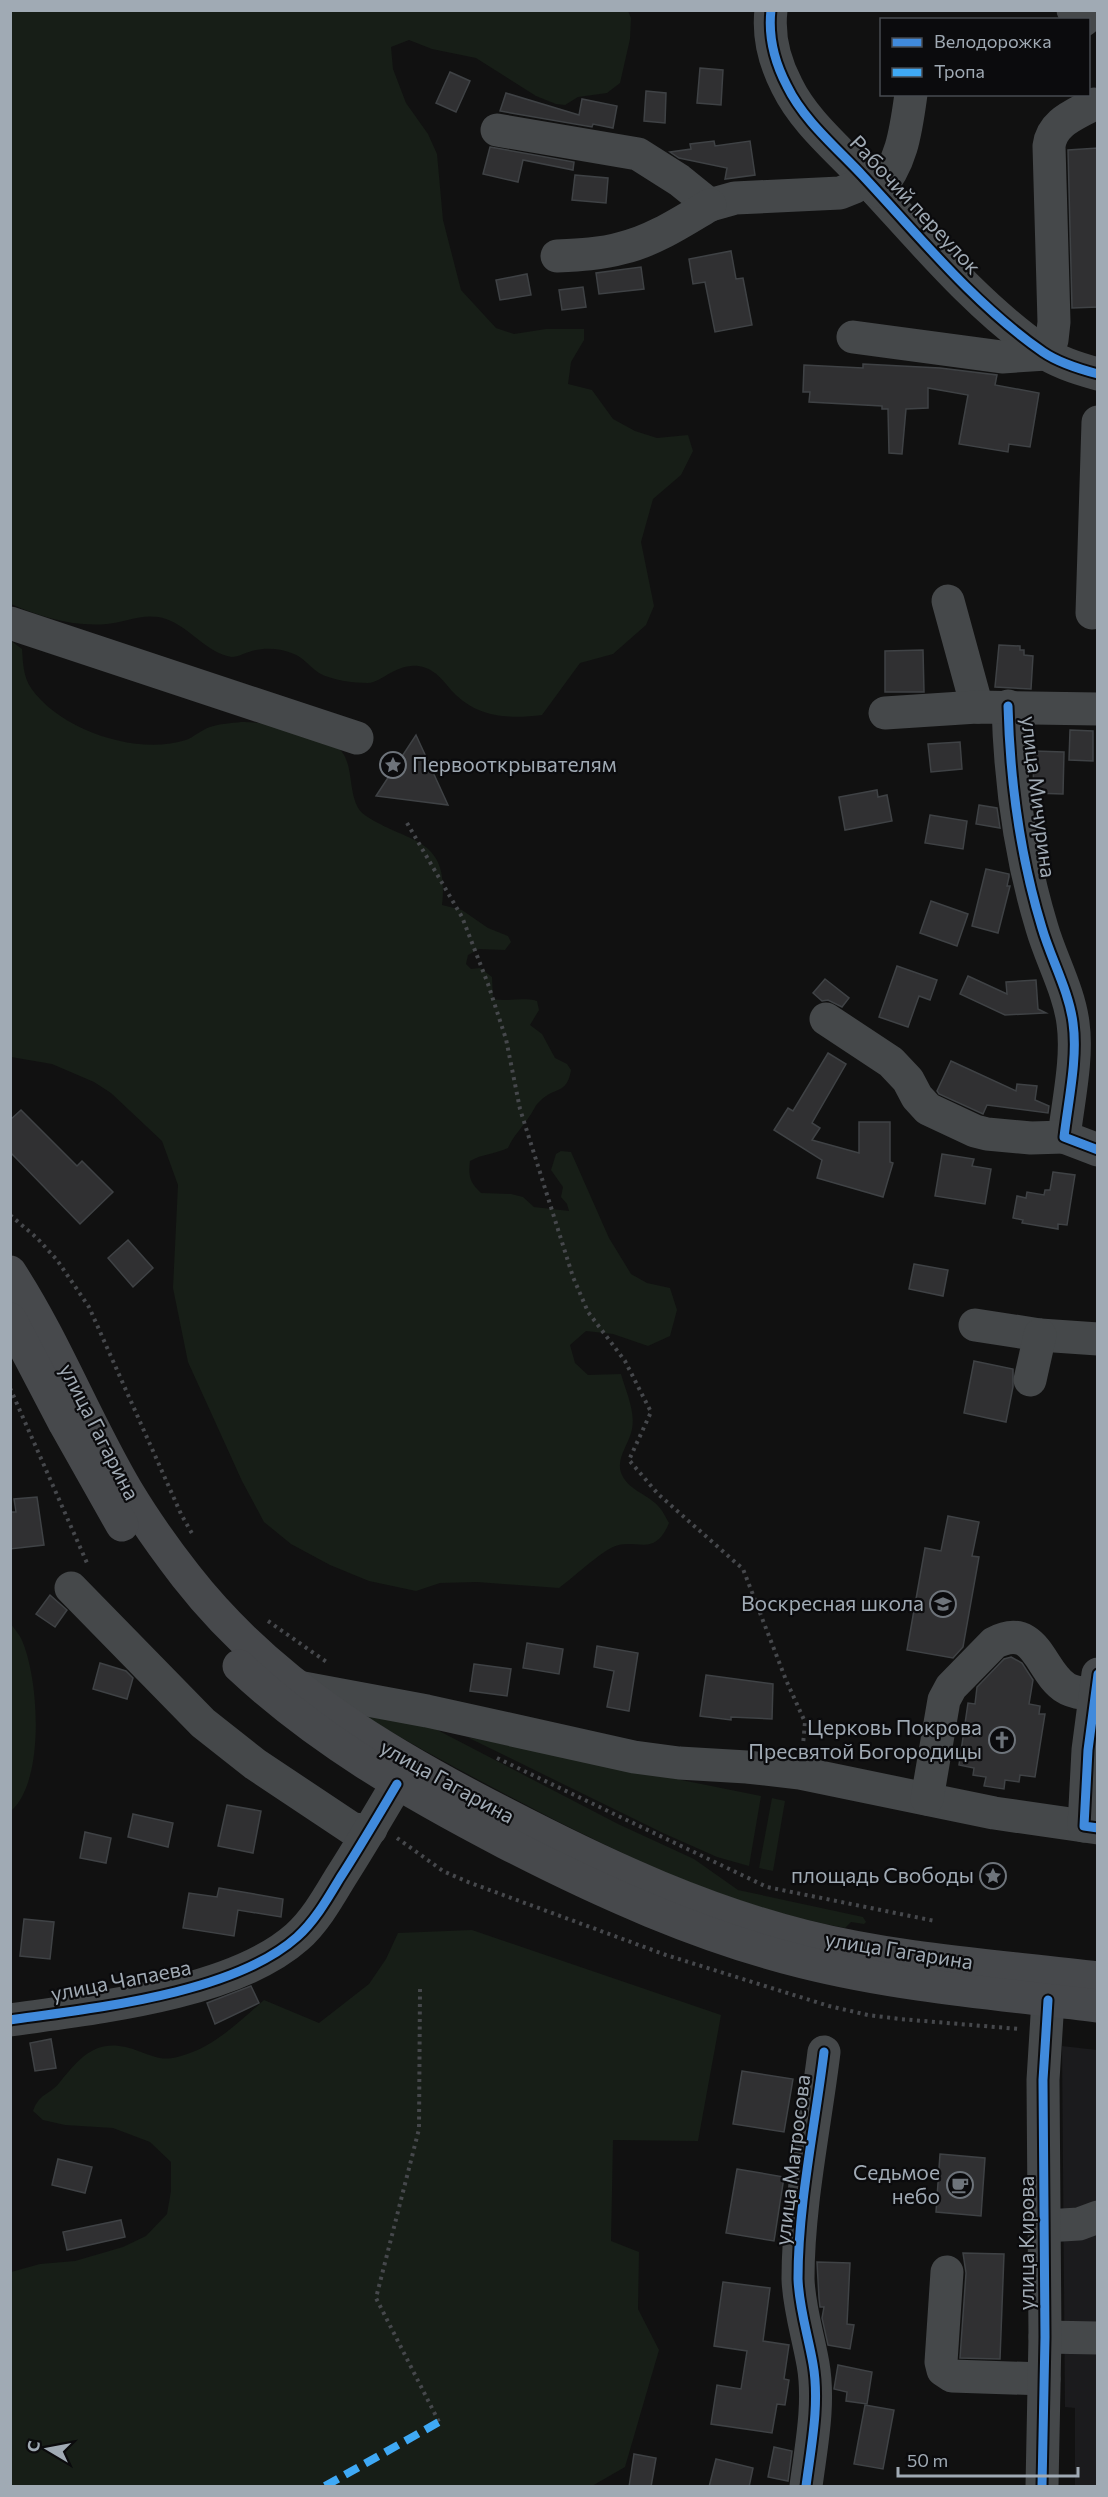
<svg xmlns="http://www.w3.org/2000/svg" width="1108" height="2497" viewBox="0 0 1108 2497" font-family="Commissioner,sans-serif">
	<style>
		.built { fill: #1b1b1d }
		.green { fill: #171e17 }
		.building { fill: #303032; stroke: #3f4245; stroke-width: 1.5 }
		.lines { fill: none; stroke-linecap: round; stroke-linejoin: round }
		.path { stroke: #46484c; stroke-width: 4; stroke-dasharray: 3 4.5; stroke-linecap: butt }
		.minor { stroke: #45484a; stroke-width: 33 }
		.major { stroke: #47494c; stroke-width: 33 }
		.quiet { stroke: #3fa9f5; stroke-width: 8; stroke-dasharray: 15 8; stroke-linecap: butt }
		.cycleway-casing { stroke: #0b0b0d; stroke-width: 13 }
		.cycleway { stroke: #408adc; stroke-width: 9 }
		.labels { text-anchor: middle; stroke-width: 4.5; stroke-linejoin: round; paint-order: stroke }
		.street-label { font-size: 21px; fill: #a0aab4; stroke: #0b0b0d }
		.poi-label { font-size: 21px; fill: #a0aab4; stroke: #0b0b0d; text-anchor: end }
	</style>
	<rect width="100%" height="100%" fill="#111"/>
	<path class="built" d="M1062,2046L1097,2050V2486H1075V2408L1065,2407Z"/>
	<g class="green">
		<path d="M10,11H628L631,18L630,39L620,83L607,93L578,97L565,105L556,104L536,96L476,58L432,49L409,40L391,47L393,69L406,103L428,134L437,154L443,220L461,290L496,328L514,334L546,329H584V340L571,362L568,384L592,390L613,419L635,431L657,438L688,435L693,451L681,475L653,499L641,542L654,606L646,625L613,654L580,663L542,715C509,719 478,718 453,692C443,681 435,668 418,666C395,664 381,683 368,683C354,683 331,680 319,673C310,667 303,657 294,654C280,648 263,647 249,652C244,653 238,657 232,657C206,653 190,627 166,619C145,612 127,622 107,624C73,627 41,617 11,604Z"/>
		<path d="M10,640L22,649C23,662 23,676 31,688C60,730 137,756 186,740C194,737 201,730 210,727C219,724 232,723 241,722C266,721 311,734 333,745C359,756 343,801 366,816C409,844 450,836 442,905L462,910L488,928L508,936L511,942L505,950L479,949L468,955L466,964L471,969L480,968L492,977L493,999C508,1002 522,997 537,1001L539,1010L530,1025L542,1034L555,1058L567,1064L571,1070C567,1095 555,1086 540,1101C535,1105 533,1112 529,1117C522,1128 513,1136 508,1148C495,1154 482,1154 470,1161C468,1176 470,1183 481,1193L511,1194L523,1197L534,1207L569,1211L567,1204L561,1197L563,1187L551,1170L556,1154L561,1151L571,1152L609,1238L631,1274L647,1283L670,1288L677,1310L670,1336L648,1346L613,1334L586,1331L570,1345L575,1363L588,1375L621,1374C626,1392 637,1414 631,1433C627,1447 614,1462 623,1477C631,1491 649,1495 659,1507C663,1511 666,1518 669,1523C654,1559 636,1537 613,1547C598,1554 574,1577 559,1588L477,1582L440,1583L416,1591L369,1581L330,1565L291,1544L264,1522L242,1481L188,1362L173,1288L178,1185L162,1141L111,1093L94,1082L52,1064L11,1057Z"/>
		<path d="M11,1624C15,1630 21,1636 23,1643C39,1682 45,1781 11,1811Z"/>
		<path d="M366,1710L420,1721L618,1824L694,1859L738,1890L863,1917L866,1922L864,1924L851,1922L845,1928C741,1909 645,1866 551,1818C489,1786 427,1753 367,1718Z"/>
		<path d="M467,1737L761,1796L749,1866L717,1857L663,1833Z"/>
		<path d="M772,1798L785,1801L773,1871L759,1868Z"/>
		<path d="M472,1930L721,2015L698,2141L613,2140L611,2241L639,2252L638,2309L659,2350L625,2467L592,2486H11V2272L40,2264L75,2261L123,2247L146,2236L167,2214L171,2191V2162L150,2142L113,2128L65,2125L43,2120L33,2111C40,2092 49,2096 60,2082C85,2051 101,2036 141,2052C158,2058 163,2061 181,2056C214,2047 239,2022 264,2000L319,2023L369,1984L386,1959L398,1933Z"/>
	</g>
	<g class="building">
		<path d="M700,68L723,70L721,105L697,103Z"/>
		<path d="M450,72L470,81L456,112L436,103Z"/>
		<path d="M646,91L666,93L665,123L644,121Z"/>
		<path d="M506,93L579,115L582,99L617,106L613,128L593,124L592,127L500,111Z"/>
		<path d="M714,141L715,146L750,141L755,175L725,179L727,168L679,158L670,152L691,149L690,144Z"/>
		<path d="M490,147L574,162L573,170L523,160L518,182L483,174Z"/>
		<path d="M1098,148V307L1072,308L1068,150Z"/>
		<path d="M575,175L608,178L606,203L572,200Z"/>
		<path d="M731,251L736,279L743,278L752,325L715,332L705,282L693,284L689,259Z"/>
		<path d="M641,267L644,289L599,294L596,273Z"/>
		<path d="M527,274L531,295L500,300L496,280Z"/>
		<path d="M583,287L586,307L562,310L559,290Z"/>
		<path d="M863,364L940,368L997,375L995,385L1039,393L1030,447L1009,444L1008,452L959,444L968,395L928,388V408L906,409L902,454L889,453L888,409H882V406L809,402L810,392H803L804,365L863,368Z"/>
		<path d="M999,645L1020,646V650H1024V655L1033,656L1031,689L995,687Z"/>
		<path d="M923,650L924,692H885V651Z"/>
		<path d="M1070,730L1093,731V761L1069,760Z"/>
		<path d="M416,735L448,805L376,796Z"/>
		<path d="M960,742L962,769L931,772L928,744Z"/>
		<path d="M1034,751L1064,752L1063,794L1033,793Z"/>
		<path d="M877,790L878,797L887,795L892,821L845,830L839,797Z"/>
		<path d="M979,805L997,808L1000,828L976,824Z"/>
		<path d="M930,815L967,821L963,849L925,843Z"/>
		<path d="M986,869L1009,874V877L1007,886H1010L998,933L972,926Z"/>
		<path d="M931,901L968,914L957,946L920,933Z"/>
		<path d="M897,966L937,980L930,1000L919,996L908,1027L879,1017Z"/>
		<path d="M968,976L1007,994L1006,982L1036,980L1038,1009L1046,1013L1005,1015L960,994Z"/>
		<path d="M825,979L849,998L842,1007L828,1000L822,1001L813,993Z"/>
		<path d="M828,1053L846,1064L812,1123L820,1128L812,1140L859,1153V1122H890V1162L893,1163L883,1197L817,1178L822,1160L774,1130L788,1108L793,1111Z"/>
		<path d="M951,1061L1016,1091L1017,1084L1037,1086L1035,1100L1049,1106L1048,1113L987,1105L983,1114L939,1094L937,1091Z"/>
		<path d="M21,1110L77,1166L82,1161L113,1192L80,1224L10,1152V1120Z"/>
		<path d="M942,1154L974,1159L972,1166L991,1169L985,1204L935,1196Z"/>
		<path d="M1053,1172L1075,1175L1067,1225L1058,1224V1229L1022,1223L1023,1220L1013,1218L1017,1196L1026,1198L1027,1192L1044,1195L1045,1190H1050Z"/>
		<path d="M128,1240L153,1268L133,1287L108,1258Z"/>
		<path d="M914,1264L948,1270L943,1296L909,1289Z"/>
		<path d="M974,1361L1013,1369V1387L1006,1422L964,1413Z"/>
		<path d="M37,1497L44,1545L10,1549V1512H16L14,1499Z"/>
		<path d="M948,1516L979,1522L972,1556L979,1557L963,1647L953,1658L907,1650L925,1548L941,1551Z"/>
		<path d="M50,1595L67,1610L55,1627L36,1614Z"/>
		<path d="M527,1643L563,1649L559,1674L523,1668Z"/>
		<path d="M597,1646L638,1653L629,1711L607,1707L614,1671L594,1667Z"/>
		<path d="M1011,1657L1022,1663L1033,1680L1029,1704L1040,1706L1039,1714H1045L1035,1777L1020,1775L1019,1782L1005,1780L1004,1789L984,1786L986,1777L973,1775L974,1768L959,1765L968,1703L975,1704L977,1687L1004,1659Z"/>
		<path d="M100,1663L126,1671L133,1678L127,1699L93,1689Z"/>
		<path d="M474,1664L511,1669L507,1696L470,1691Z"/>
		<path d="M706,1675L773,1684L772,1719L731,1717V1720L700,1716Z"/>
		<path d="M227,1805L261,1811L253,1853L218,1846Z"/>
		<path d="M133,1814L173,1823L168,1847L128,1837Z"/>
		<path d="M85,1832L111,1838L106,1863L80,1858Z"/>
		<path d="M219,1888L283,1899L281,1917L238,1910L234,1936L183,1928L189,1893L217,1897Z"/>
		<path d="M24,1919L54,1922L50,1959L20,1956Z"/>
		<path d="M251,1986L259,2003L215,2024L207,2003Z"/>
		<path d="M51,2039L56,2068L35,2071L30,2043Z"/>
		<path d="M742,2071L793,2079L784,2132L733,2124Z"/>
		<path d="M940,2154L985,2158L981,2216L936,2212Z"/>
		<path d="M58,2159L92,2167L85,2193L52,2185Z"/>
		<path d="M737,2169L784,2177L774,2241L726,2233Z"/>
		<path d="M121,2220L125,2237L67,2250L63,2232Z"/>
		<path d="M963,2253L1004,2254L1000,2359L960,2358L966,2273Z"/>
		<path d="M817,2262L850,2263L847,2324L854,2325L850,2349L828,2345L822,2318L824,2307H820L819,2298Z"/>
		<path d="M723,2282L770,2288L763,2341L789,2345L784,2379L789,2380L785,2405L777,2404L772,2433L711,2424L717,2385L741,2389L747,2351L714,2346Z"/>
		<path d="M838,2365L872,2372L867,2404L846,2401L847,2392L834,2389Z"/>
		<path d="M865,2405L894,2410L883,2469L854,2464Z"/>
		<path d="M774,2447L792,2451L788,2481L768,2477Z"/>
		<path d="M634,2454L656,2458L651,2487H629Z"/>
		<path d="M716,2459L753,2468L749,2487H709Z"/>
	</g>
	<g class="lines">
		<g class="path">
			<path d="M407,823L462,917L488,984L506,1039L520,1109L573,1277L588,1312L625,1361L651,1412L629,1460L658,1494L743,1569L786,1680L805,1722L803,1745"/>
			<path d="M10,1215L37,1238L57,1260L89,1307L181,1514L194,1537"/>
			<path d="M10,1388L87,1563"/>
			<path d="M268,1621L328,1663"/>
			<path d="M497,1758L767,1887L935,1921"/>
			<path d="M397,1838L443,1871L468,1882L666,1955L829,2006L868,2015L900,2019L1020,2029"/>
			<path d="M420,1989L419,2129L376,2298L439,2422"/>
		</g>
		<g class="minor">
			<path d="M771,10C768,36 775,63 787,86C804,121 837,148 863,176C920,237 974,304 1043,352C1059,363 1079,369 1098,374"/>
			<path d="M1073,10L1084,20"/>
			<path d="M497,130L638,154L679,180L710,205L735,198L840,193L855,187L864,177"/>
			<path d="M877,191C902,164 906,130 911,94"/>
			<path d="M557,256C579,255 601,254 622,248C653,241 683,221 710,205"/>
			<path d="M853,337L1002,357L1046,354L1052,340L1054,322L1049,146C1052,122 1075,115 1094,104"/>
			<path d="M948,601L977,707"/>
			<path d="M1092,613L1098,422"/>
			<path d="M10,623L357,738"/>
			<path d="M1008,706C1010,781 1020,856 1042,928C1051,959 1069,991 1073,1023C1078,1058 1068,1102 1064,1137L1098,1150"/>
			<path d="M885,713L977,707L1098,709"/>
			<path d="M826,1019L891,1062L908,1080L917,1097L928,1109L975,1131L987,1134L1031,1138L1064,1137"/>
			<path d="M975,1325L1040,1335L1098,1339"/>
			<path d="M1030,1380L1040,1335"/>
			<path d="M71,1588L203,1723L255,1764L351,1828L359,1830L371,1829"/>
			<path d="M298,1687L427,1711L634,1757L679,1763L747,1767L800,1773L994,1813L1098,1828"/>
			<path d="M927,1799L944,1700L951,1687L994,1643C1037,1620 1040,1673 1066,1688C1073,1693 1085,1693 1093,1695"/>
			<path d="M1084,1826L1088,1750L1098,1674"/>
			<path d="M10,2020C94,2008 233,1994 297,1937C315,1921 328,1898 340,1878C360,1847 378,1816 397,1784"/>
			<path d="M1045,2226L1079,2224L1098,2217"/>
			<path d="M947,2272L941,2362L943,2370L952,2376L1044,2379"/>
			<path d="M1045,2337L1098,2338"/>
			<path d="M806,2486C811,2447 820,2404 813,2364C808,2335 799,2308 798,2279C798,2204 815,2126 824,2052"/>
			<path d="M1042,2486L1045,2337L1043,2080L1048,2000"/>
		</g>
		<g class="major">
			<path d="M10,1272C56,1343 85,1420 127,1491C145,1521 165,1549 186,1576C274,1689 398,1760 523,1823C613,1869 705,1911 804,1936C899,1960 1000,1966 1098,1978"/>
			<path d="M10,1319L65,1424L122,1525"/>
			<path d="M239,1666C318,1740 410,1793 506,1843C601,1892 699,1936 803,1962C899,1986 1000,1994 1098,2006"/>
		</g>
		<path class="quiet" d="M325,2486L439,2422"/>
		<defs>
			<g id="cycleway">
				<path d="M771,10C768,36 775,63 787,86C804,121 837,148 863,176C920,237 974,304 1043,352C1059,363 1079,369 1098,374"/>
				<path d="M1008,706C1010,781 1020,856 1042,928C1051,959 1069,991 1073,1023C1078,1058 1068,1102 1064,1137L1098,1150"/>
				<path d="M1098,1674L1088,1750L1084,1826L1098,1828"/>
				<path d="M10,2020C94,2008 233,1994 297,1937C315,1921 328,1898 340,1878C360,1847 378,1816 397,1784"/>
				<path d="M806,2486C811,2447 820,2404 813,2364C808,2335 799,2308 798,2279C798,2204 815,2126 824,2052"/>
				<path d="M1042,2486L1045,2337L1043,2080L1048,2000"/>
			</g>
		</defs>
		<use href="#cycleway" class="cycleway-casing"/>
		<use href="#cycleway" class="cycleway"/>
	</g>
	<defs>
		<symbol id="sight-ring" viewBox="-11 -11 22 22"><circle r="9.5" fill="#0b0b0d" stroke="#6e747b" stroke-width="1.5"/><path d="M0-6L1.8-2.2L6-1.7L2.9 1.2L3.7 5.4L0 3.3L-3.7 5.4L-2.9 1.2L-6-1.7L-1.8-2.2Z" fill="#6e747b"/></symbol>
		<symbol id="school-ring" viewBox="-11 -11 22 22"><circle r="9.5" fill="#0b0b0d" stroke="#6e747b" stroke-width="1.5"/><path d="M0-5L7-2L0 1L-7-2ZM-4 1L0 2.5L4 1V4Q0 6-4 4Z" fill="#6e747b"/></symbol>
		<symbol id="church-ring" viewBox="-11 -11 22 22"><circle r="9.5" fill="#0b0b0d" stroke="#6e747b" stroke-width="1.5"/><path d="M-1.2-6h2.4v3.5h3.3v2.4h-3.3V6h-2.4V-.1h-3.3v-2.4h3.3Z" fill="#6e747b"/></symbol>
		<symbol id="cafe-ring" viewBox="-11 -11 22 22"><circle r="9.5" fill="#0b0b0d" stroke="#6e747b" stroke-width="1.5"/><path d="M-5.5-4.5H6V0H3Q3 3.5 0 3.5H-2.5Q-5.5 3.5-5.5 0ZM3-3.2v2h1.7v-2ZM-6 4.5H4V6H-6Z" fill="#6e747b"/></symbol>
	</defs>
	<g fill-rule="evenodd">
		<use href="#sight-ring" x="378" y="750" width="30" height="30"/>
		<use href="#school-ring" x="928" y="1589" width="30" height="30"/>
		<use href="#church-ring" x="987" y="1725" width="30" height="30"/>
		<use href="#sight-ring" x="978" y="1861" width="30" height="30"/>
		<use href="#cafe-ring" x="945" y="2170" width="30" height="30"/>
	</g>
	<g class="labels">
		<g class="street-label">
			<text transform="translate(915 205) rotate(47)" y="7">Рабочий переулок</text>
			<text transform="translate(1038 797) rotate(83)" y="7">улица Мичурина</text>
			<text transform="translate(99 1432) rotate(63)" y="7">улица Гагарина</text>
			<text transform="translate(447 1782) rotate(29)" y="7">улица Гагарина</text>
			<text transform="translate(899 1951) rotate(9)" y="7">улица Гагарина</text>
			<text transform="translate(121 1981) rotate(-11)" y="7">улица Чапаева</text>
			<text transform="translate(793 2160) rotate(-83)" y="7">улица Матросова</text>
			<text transform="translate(1027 2243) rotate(-90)" y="7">улица Кирова</text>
		</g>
		<g class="poi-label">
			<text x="412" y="772" text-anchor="start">Первооткрывателям</text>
			<text x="924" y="1611">Воскресная школа</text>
			<text x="982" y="1735">Церковь Покрова<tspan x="982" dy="24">Пресвятой Богородицы</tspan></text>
			<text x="974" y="1883">площадь Свободы</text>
			<text x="940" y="2180">Седьмое<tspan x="940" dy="24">небо</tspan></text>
		</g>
	</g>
	<rect width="1108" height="2497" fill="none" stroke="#a0aab4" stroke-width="24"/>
	<rect x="880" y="18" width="210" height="78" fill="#0b0b0d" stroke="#474b50" stroke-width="1.5"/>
	<rect x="892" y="38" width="30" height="9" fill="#408adc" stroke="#474b50" stroke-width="1.5"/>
	<text x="934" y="48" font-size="18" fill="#a0aab4">Велодорожка</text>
	<rect x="892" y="68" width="30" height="9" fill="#3fa9f5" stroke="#474b50" stroke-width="1.5"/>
	<text x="934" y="78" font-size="18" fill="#a0aab4">Тропа</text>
	<g transform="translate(48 2449) rotate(280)" stroke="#0b0b0d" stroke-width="4.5" paint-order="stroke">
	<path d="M0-4.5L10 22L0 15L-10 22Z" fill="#a0aab4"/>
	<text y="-9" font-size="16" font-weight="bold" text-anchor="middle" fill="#a0aab4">С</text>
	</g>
	<path d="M898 2467v9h180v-9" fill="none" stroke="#a0aab4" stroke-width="3"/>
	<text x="907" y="2467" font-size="18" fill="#a0aab4" stroke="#0b0b0d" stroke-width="4.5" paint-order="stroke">50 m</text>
</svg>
